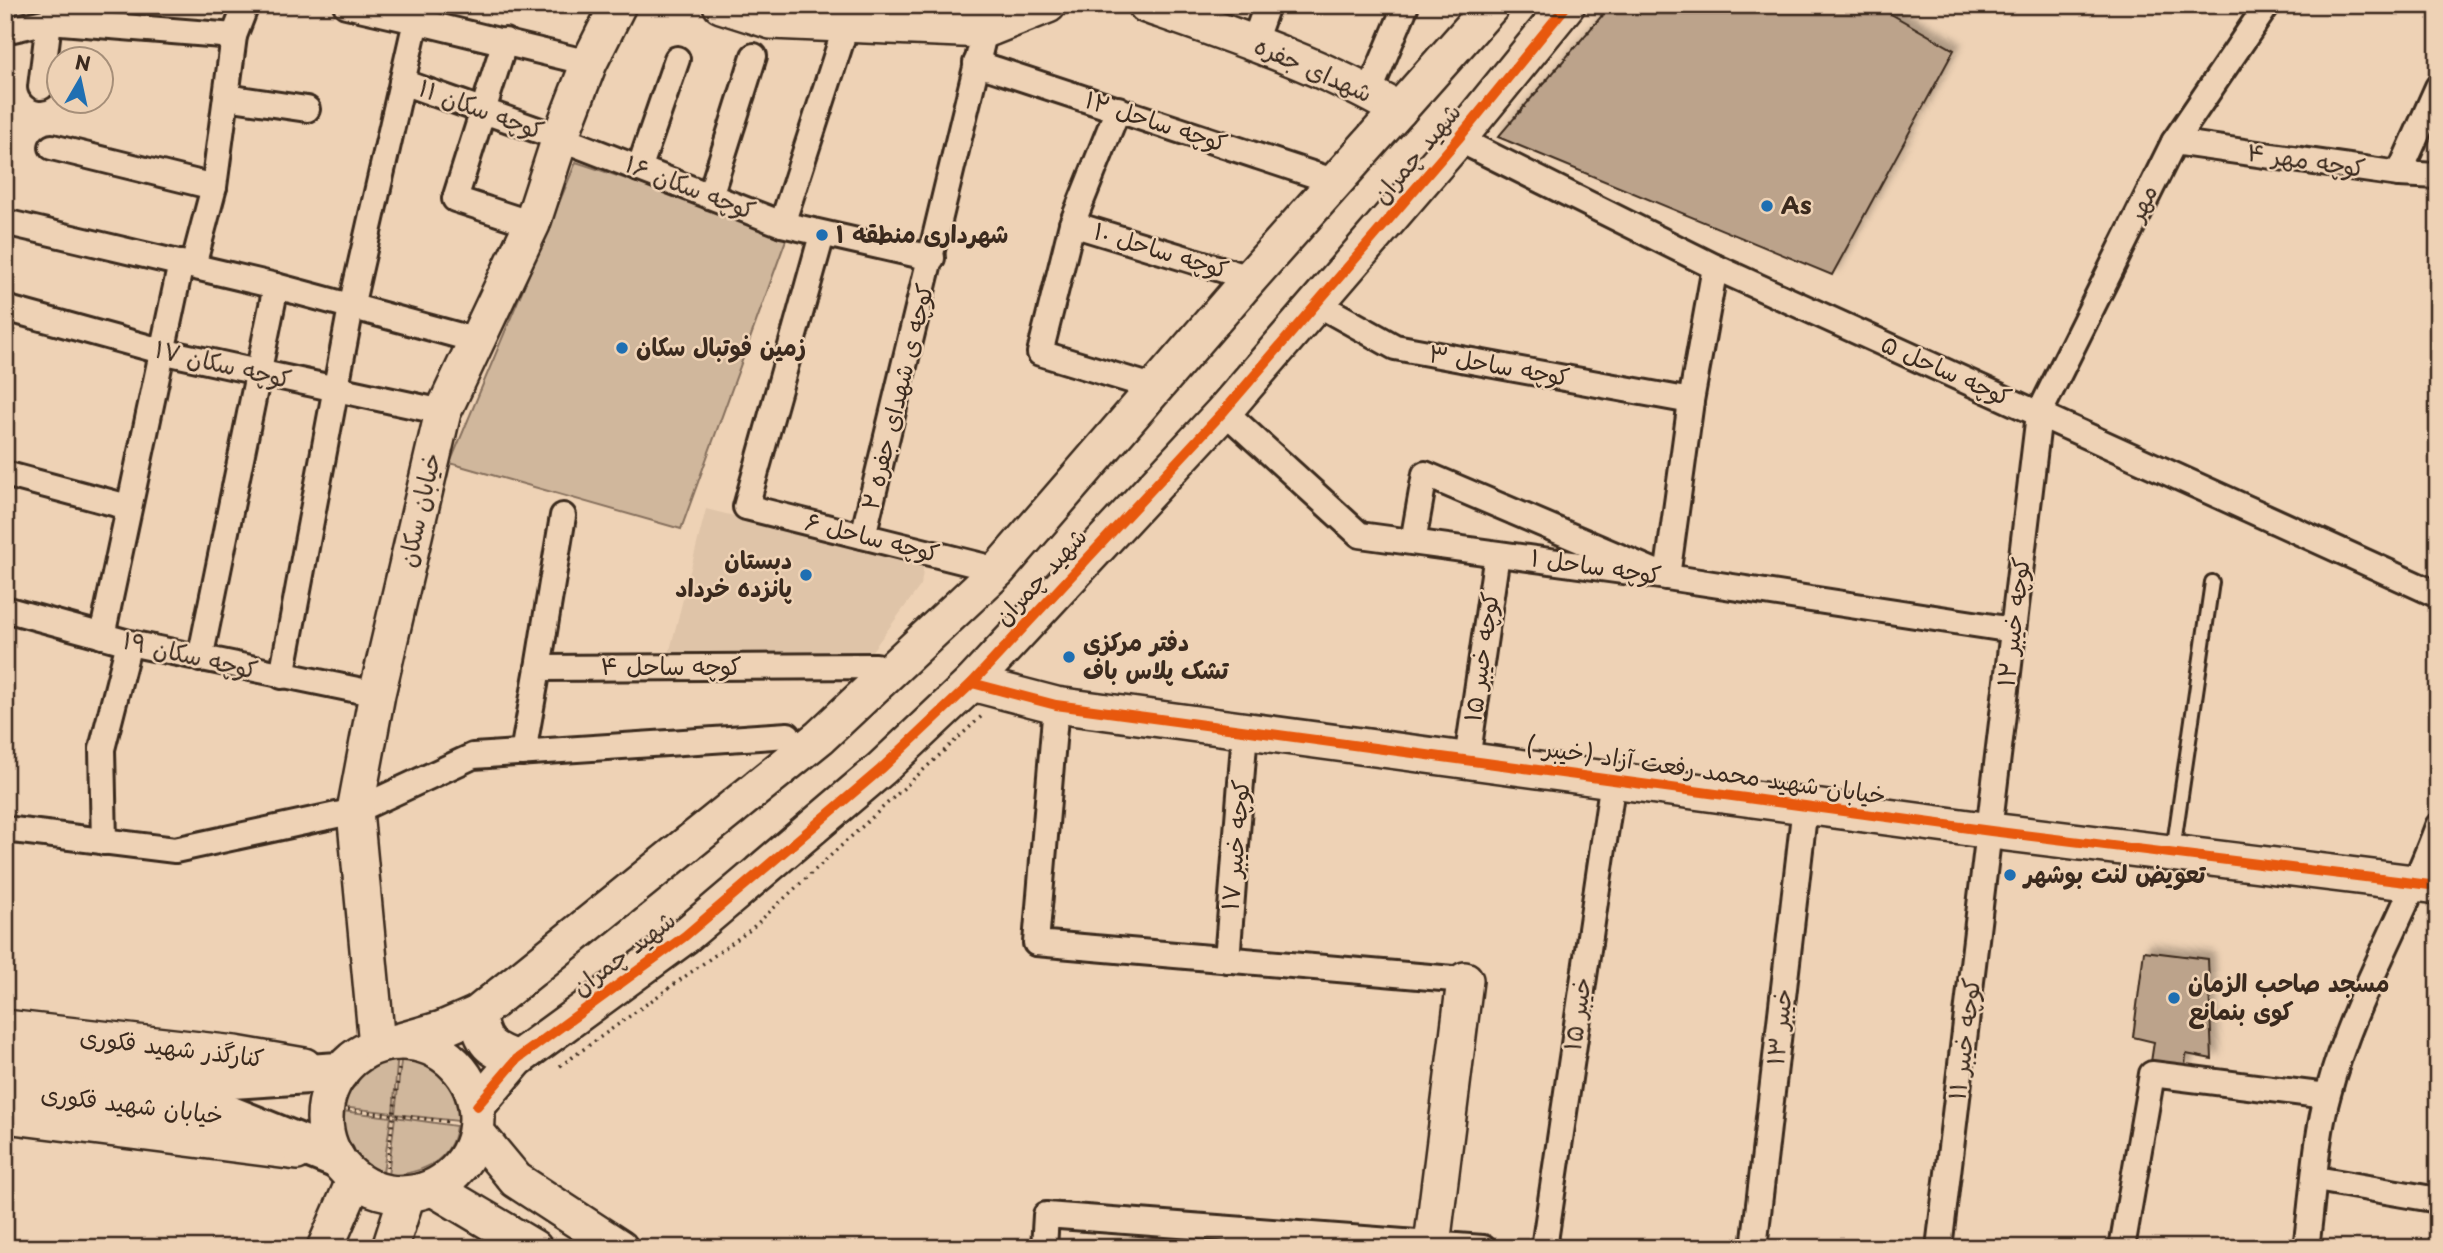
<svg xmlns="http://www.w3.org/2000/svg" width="2443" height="1253" viewBox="0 0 2443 1253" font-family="'Playpen Sans','Playpen Sans Arabic',sans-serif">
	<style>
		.built { fill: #dfc4a8 }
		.green { fill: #d0b79c; stroke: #86705d; stroke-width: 2 }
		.building { fill: #bca38b; stroke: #3b2a1e; stroke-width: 2; filter: url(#shadow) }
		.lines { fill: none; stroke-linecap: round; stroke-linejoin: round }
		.lane-casing { stroke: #3b2a1e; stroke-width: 18 }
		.street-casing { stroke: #3b2a1e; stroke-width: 30 }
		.secondary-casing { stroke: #3b2a1e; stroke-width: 40 }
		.primary-casing { stroke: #3b2a1e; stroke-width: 44 }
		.path { stroke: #3b2a1e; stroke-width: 3.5; stroke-dasharray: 2 5; stroke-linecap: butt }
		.lane { stroke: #eed2b5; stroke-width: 12 }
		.street { stroke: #eed2b5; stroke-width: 24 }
		.secondary { stroke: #eed2b5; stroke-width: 35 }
		.primary { stroke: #eed2b5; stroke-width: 38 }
		.cycleway-casing { stroke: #eed2b5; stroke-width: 15 }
		.cycleway { stroke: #e8590c; stroke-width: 10 }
		.poi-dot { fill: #1f6fb2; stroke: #eed2b5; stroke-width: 2.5 }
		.labels { text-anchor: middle; stroke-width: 5; stroke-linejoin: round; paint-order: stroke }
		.street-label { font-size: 24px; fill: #3b2a1e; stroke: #eed2b5 }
		.poi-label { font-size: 24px; font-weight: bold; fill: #3b2a1e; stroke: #eed2b5; text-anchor: start }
	</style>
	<defs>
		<filter id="shadow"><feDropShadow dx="6" dy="-6" stdDeviation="3.5" flood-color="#0004"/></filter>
	</defs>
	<rect width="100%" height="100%" fill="#eed2b5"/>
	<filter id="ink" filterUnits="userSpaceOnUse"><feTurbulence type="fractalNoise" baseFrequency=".0143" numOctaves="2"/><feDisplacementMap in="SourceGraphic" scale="14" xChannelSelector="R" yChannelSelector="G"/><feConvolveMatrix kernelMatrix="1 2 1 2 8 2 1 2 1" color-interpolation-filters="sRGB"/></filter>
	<g filter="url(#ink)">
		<path class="built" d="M706,509L924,564L921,585L869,655L669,654Z"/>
		<g class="green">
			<path d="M576,162L788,234L681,529L450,463Z"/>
			<path d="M398,1052L393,1113L332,1106C345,1074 364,1058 398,1052Z"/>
			<path d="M402,1053C434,1060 459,1088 458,1121L395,1114Z"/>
			<path d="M334,1110L391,1117L383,1173C351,1163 333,1144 334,1110Z"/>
			<path d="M395,1117L456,1126C452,1163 420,1173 388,1176Z"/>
		</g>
		<g class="building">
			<path d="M1611,5H1875L1954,50L1832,275L1498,137Z"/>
			<path d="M2144,951L2208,959L2212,1059L2186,1054L2185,1068L2151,1062L2154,1042L2133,1037Z"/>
		</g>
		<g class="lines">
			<defs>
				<path id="lane" d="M2173,851L2212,582"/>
				<g id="street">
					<path d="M416,21L589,63"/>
					<path d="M5,27L13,29L49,21L234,36"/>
					<path d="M505,41L455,199L532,224"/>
					<path d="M1254,42L1267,5"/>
					<path d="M976,63L1336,182"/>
					<path d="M402,82L560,138L782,224L932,258"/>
					<path d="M41,87L49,21"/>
					<path d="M1369,93L1406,5"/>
					<path d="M226,97L307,109"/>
					<path d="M1118,109L1072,224L1040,353L1156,388"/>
					<path d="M1458,139L1715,267L2438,595"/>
					<path d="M2174,142L2399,174L2438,176"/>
					<path d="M52,147L214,187"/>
					<path d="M639,169L677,59"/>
					<path d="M2399,174L2438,87"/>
					<path d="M710,196L754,56"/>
					<path d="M13,224L276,286L479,341"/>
					<path d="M782,224L846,26"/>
					<path d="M1072,224L1250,278"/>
					<path d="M822,235L746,507L998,570"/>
					<path d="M193,266L214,187L234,36L246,5"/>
					<path d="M1316,303L1395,347L1691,401"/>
					<path d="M5,308L161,351L443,412"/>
					<path d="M1224,411L1360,535L1667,577L2013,630"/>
					<path d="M5,474L128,507"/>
					<path d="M863,536L985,30"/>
					<path d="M1413,542L1425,474L1667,577L1691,401L1715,267"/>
					<path d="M5,609L129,643L377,694"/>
					<path d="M102,636L181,263"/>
					<path d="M200,659L276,286"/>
					<path d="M538,668L563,516"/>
					<path d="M282,676L351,307L416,21L346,5"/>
					<path d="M1056,705L1036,943L1465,980"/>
					<path d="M523,753L538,668L876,666L888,675"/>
					<path d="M1467,760L1497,554"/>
					<path d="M5,829L175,850L355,811L473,756L788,735"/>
					<path d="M104,842L102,749L129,643"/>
					<path d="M1227,960L1245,731"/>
					<path d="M2316,1179L2438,1200"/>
					<path d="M1044,1248L1046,1215L1483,1248"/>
					<path d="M1544,1248L1613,780"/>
					<path d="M1754,1248L1805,806"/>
					<path d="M1939,1248L2039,414L2174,142L2267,5"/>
					<path d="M2122,1248L2152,1074L2327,1096"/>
					<path d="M2306,1248C2313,1199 2315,1140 2328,1094C2352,1001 2405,917 2438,826"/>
				</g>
				<g id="secondary">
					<path d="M721,5L771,21L985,30L1048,5"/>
					<path d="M1146,5C1232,35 1320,64 1399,110"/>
					<path d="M972,683L1056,705L1991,831L2438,886"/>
					<path d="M477,1014C482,1044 489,1049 517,1059"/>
					<path d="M5,1028L235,1054L304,1066"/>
					<circle cx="401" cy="1118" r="76"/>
					<path d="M397,1042L442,1029L477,1014L820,737L998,570L1250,278L1492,5"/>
					<path d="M377,1045L355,811L377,694L443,412L532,224L560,138L589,63L618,5"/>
					<path d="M477,1106L517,1059L685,936L881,769L972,683L1224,411L1458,139L1567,5"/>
					<path d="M5,1115L297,1152"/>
					<path d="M477,1133L516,1180L620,1248"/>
					<path d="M433,1188L534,1248"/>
					<path d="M1432,1245L1465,980"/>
					<path d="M325,1248L355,1179"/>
					<path d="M390,1248L407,1195"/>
				</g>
				<g id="primary">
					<path d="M5,1054L231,1079L339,1072"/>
					<path d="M5,1089L226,1114L335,1158"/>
				</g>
			</defs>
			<use href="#lane" class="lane-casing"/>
			<use href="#street" class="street-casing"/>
			<use href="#secondary" class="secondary-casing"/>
			<use href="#primary" class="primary-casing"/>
			<g class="path">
				<path d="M1510,123L1611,5"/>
				<path d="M560,1066L750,930L984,714"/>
				<path d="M334,1108L452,1122"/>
				<path d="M386,1175L399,1069"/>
			</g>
			<use href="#lane" class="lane"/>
			<use href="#street" class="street"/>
			<use href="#secondary" class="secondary"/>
			<use href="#primary" class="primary"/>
			<defs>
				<g id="cycleway">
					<path d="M972,683L1056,705L1991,831L2438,886"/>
					<path d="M477,1106L517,1059L685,936L881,769L972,683L1224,411L1458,139L1567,5"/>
				</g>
			</defs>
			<use href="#cycleway" class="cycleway-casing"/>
			<use href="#cycleway" class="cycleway"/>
		</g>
	</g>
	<g class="poi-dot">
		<circle cx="1767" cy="206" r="7"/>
		<circle cx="822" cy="235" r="7"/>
		<circle cx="622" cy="348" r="7"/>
		<circle cx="806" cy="575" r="7"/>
		<circle cx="1069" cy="657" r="7"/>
		<circle cx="2010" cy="875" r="7"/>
		<circle cx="2174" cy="998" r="7"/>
	</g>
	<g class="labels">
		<g class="street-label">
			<text transform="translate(1313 70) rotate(24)" y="8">شهدای جفره</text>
			<text transform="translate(481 110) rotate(20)" y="8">کوچه سکان ۱۱</text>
			<text transform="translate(1156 122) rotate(18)" y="8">کوچه ساحل ۱۲</text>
			<text transform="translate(1417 154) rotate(-50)" y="8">شهید چمران</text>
			<text transform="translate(2306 161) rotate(8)" y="8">کوچه مهر ۴</text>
			<text transform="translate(690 188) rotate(21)" y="8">کوچه سکان ۱۶</text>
			<text transform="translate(2143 203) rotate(-64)" y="8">مهر</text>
			<text transform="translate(1161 251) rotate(17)" y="8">کوچه ساحل ۱۰</text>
			<text transform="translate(223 365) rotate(13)" y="8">کوچه سکان ۱۷</text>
			<text transform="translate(1499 366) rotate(10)" y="8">کوچه ساحل ۳</text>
			<text transform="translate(1946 371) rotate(24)" y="8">کوچه ساحل ۵</text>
			<text transform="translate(898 397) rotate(-76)" y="8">کوچه ی شهدای جفره ۲</text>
			<text transform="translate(420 510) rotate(-77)" y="8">خیابان سکان</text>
			<text transform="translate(872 538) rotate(14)" y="8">کوچه ساحل ۶</text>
			<text transform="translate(1596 567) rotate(8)" y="8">کوچه ساحل ۱</text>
			<text transform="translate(1041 577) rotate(-47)" y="8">شهید چمران</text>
			<text transform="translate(2014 622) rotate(-83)" y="8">کوچه خیبر ۱۲</text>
			<text transform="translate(190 656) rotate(13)" y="8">کوچه سکان ۱۹</text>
			<text transform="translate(1482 657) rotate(-82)" y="8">کوچه خیبر ۱۵</text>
			<text x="671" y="675">کوچه ساحل ۴</text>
			<text transform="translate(1706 771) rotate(8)" y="8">( خیبر) خیابان شهید محمد رفعت آزاد</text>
			<text transform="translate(1236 845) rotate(-85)" y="8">کوچه خیبر ۱۷</text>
			<text transform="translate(624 954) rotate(-37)" y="8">شهید چمران</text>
			<text transform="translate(1578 1014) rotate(-82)" y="8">خیبر ۱۵</text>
			<text transform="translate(1780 1027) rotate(-84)" y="8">خیبر ۱۳</text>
			<text transform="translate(1965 1039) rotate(-83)" y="8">کوچه خیبر ۱۱</text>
			<text transform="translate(172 1048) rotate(7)" y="8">کنارگذر شهید فکوری</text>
			<text transform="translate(132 1105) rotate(7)" y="8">خیابان شهید فکوری</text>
		</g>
		<g class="poi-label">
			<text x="1781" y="214">As</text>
			<text x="836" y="243">شهرداری منطقه ١</text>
			<text x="636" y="356">زمین فوتبال سکان</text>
			<text x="792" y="569" text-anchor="end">دبستان<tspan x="792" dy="28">پانزده خرداد</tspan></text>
			<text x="1083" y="651">دفتر مرکزی<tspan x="1083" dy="28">تشک پلاس باف</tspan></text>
			<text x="2024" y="883">تعویض لنت بوشهر</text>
			<text x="2188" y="992">مسجد صاحب الزمان<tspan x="2188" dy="28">کوی بنمانع</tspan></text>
		</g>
	</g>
	<rect width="2443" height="1253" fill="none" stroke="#eed2b5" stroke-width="28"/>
	<rect x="14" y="14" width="2415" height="1225" fill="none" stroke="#3b2a1e" stroke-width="2.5" filter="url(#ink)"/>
	<g transform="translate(80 80) rotate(9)"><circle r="33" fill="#eed2b5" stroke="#a68f79" stroke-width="2"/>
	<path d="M0-5L12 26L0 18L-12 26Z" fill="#1f6fb2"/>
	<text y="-10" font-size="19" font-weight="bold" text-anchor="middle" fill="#3b2a1e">N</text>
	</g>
</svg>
